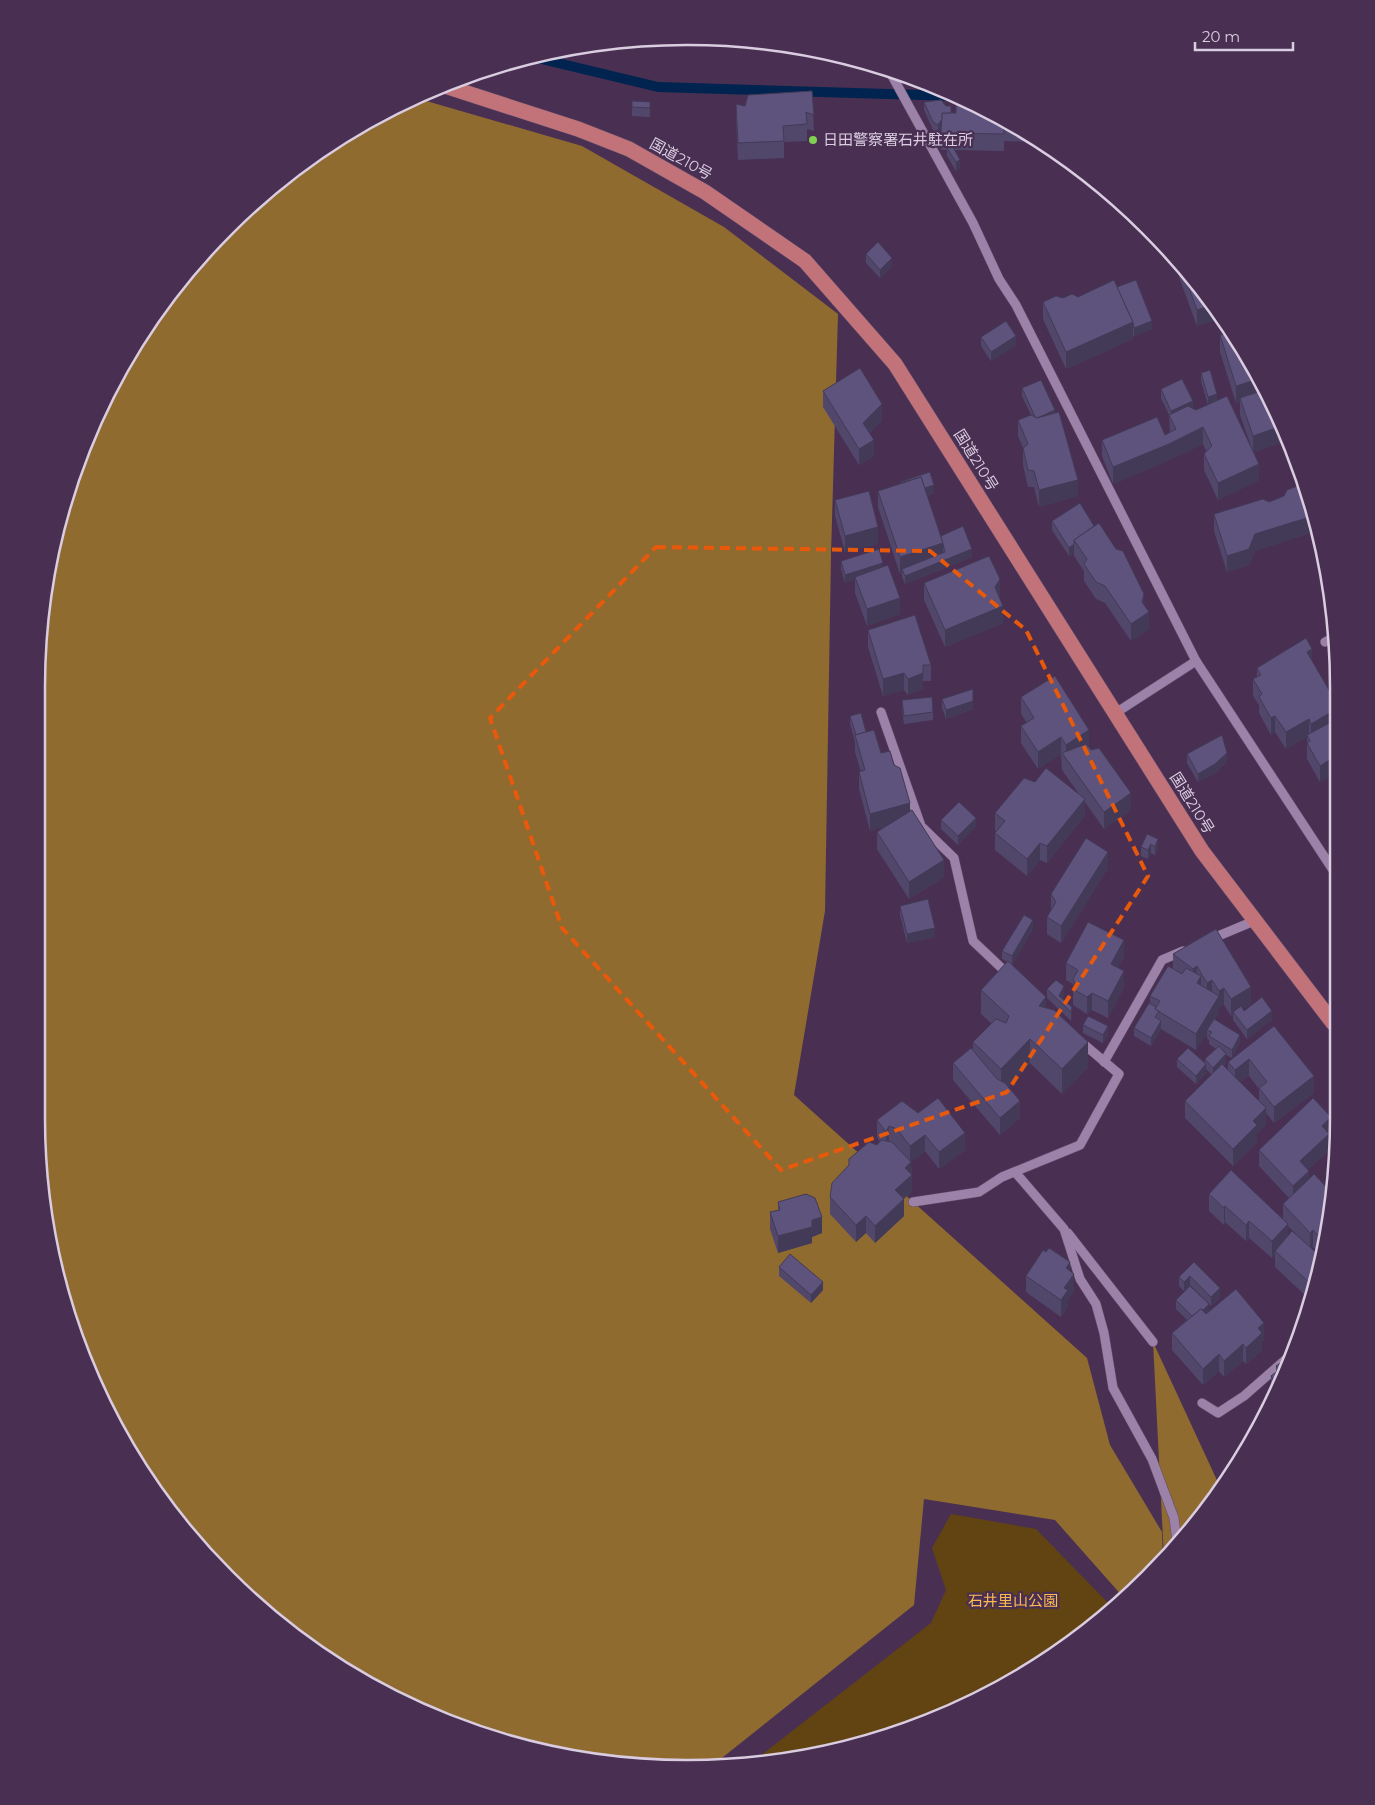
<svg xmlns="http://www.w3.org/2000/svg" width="1375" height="1805" viewBox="0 0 1375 1805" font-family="Montserrat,'Noto Sans JP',sans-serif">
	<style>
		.green { fill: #624412 }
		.forest { fill: #906b30 }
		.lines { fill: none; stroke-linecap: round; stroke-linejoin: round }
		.stream { stroke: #00244f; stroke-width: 10 }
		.minor-casing { stroke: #624d6a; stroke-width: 10 }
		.highway-casing { stroke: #624d6a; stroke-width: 16 }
		.minor { stroke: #9c81a8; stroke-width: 9 }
		.highway { stroke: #c27379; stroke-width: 15 }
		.wall { fill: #51476b; fill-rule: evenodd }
		.shaded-wall { fill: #423a57 }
		.building { fill: #5e537c; stroke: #423a57 }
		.marked { fill: none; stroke: #e8590c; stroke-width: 4; stroke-dasharray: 10 6; stroke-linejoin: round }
		.poi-dot { fill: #80d051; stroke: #493053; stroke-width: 2 }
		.labels { text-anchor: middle; stroke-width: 4.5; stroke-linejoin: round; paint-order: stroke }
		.poi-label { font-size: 15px; fill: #dacce1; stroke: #493053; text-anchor: start }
		.street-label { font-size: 15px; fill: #dacce1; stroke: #493053 }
		.park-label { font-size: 15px; fill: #fdba50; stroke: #493053 }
		.rim { fill: none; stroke: #dacce1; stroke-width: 2.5 }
	</style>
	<rect width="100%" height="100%" fill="#493053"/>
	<path class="green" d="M951,1514L1036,1529L1112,1607L1049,1659L975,1702L856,1746L755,1760L931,1623L946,1590L932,1548Z"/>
	<g class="forest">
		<path d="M416,98L582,146L724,227L838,314L831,554L825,911L794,1095L1087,1358L1110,1445L1162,1532L1163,1560L1148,1578L1124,1598L1055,1520L924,1499L914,1605L713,1765L688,1769L519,1747L362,1682L227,1578L124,1443L59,1286L36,1117L38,645L59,519L104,399L171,291L227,227L326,146Z"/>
		<path d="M1153,1342L1221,1489L1164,1558Z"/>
	</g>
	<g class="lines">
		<path class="stream" d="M533,57L658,87L956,96"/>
		<defs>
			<g id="minor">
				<path d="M890,72L973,223L999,279L1016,305L1196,661L1114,714"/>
				<path d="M1325,642L1333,638"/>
				<path d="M1196,661L1333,870"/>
				<path d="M881,712L921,826L954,858L973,941L1010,976"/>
				<path d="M1211,939L1254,921"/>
				<path d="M1104,1062L1162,960L1183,951"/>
				<path d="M1015,1172L1064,1229L1080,1279L1096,1304L1104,1333L1113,1388L1152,1459L1174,1518L1177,1542"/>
				<path d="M913,1202L979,1192L1002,1177L1080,1145L1119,1074L1080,1041"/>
				<path d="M1068,1233L1153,1342"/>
				<path d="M1202,1403L1218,1413L1244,1396L1293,1353"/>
			</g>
			<path id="highway" d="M442,85L578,129L629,149L705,192L805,261L895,364L1202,851L1333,1023"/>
		</defs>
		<use href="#minor" class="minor-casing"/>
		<use href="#highway" class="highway-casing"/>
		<use href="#minor" class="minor"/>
		<use href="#highway" class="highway"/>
	</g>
	<g class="wall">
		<path d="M812,91L814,131L807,129V141L784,142V158L738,160L736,120V104L745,106Z"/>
		<path d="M956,96L1041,142L1004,141V151L955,150L960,168L956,171L947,156V150H941L942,127L938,133L933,130L924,110V102L951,113H956Z"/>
		<path d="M632,101L650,102V117L632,116Z"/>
		<path d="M1060,155L1069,162H1060Z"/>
		<path d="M1159,241L1169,252L1164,254Z"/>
		<path d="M866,254L892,266L880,278L866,263Z"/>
		<path d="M1179,265L1222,318L1197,326L1179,277Z"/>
		<path d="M1117,287L1152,329L1134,336L1133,335V339L1066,369L1043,319V302L1063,298L1078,297Z"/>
		<path d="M1220,335L1286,441L1254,452L1259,480L1218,500L1204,470V454L1206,451L1203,444L1169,460L1113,484L1102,456V440L1165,435L1170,433L1169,415L1161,398V389L1196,410L1208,405L1201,381V373L1217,400L1251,446L1240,415V402L1236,403L1220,352Z"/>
		<path d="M981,337L1016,345L991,361L981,346Z"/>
		<path d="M1022,388L1055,413L1078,496L1039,507L1034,487H1028L1023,465V448L1018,436V420L1031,415L1022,396Z"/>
		<path d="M823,391L882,420L870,433L874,456L859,465L823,407Z"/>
		<path d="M930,472L934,493L927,496L941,536L972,557L905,584L902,577V573L900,574L878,507V491L900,484Z"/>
		<path d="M1305,484L1319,540L1313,542L1310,533L1255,551L1249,565L1227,572L1214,531V514L1269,502L1284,496Z"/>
		<path d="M835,500L878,544L845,552L835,516Z"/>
		<path d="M1080,503L1144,605L1149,629L1131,641L1105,603L1096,599L1084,581V571L1074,556V553L1069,556L1052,530V521Z"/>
		<path d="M841,561L883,567L900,614L867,626L855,593V580L845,583L841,569Z"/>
		<path d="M924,583L1000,596L999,597L1003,623L945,647L924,600Z"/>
		<path d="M868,630L931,665V681H923V689L908,695L904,690L883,696L868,647Z"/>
		<path d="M1312,661L1333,697L1320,782L1307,759V737L1286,749L1275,732L1271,735L1259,713V705L1253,696V679L1257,677V668Z"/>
		<path d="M1021,697L1089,747L1131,810L1104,829L1085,802V815L1047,863L1040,860L1027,876L995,850V833L996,831L995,830V813L1035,782L1079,794L1062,770L1061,754L1038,769L1021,743V726L1027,723L1021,714Z"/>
		<path d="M942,699L973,709L946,719L942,708Z"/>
		<path d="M902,700L933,712V720L904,724L902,709Z"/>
		<path d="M850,716L866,732L881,753L894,765L910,811L944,877L909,899L877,849V832L885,826L870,831L859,789V772H861L855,752V742L850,724Z"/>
		<path d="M1187,754L1227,761L1215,773L1198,782L1187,763Z"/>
		<path d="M941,820L976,826L958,845L941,829Z"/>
		<path d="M1147,834L1158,848L1155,855L1151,853L1148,859L1141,856V847Z"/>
		<path d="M1108,868L1061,943L1047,934V917L1051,910V894Z"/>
		<path d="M900,906L935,937L907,943L900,915Z"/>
		<path d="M1033,929L1012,965L1046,1008L1088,1067L1062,1094L1030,1063L1008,1087L1020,1118L1000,1135L953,1080V1063L973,1051V1042L992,1024L981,1014V990L1007,962L1002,959V951Z"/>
		<path d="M1216,929L1251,1004L1242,1009L1244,1011L1272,1020L1247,1039L1233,1020V1015L1231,1016L1224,1005L1219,1008V1013L1215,1019L1240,1043L1232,1058L1226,1055V1063L1223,1066L1228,1071V1062L1274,1026L1314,1093L1274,1123L1266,1113V1125L1257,1133V1142L1233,1166L1185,1118V1101L1212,1075L1206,1069V1073L1196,1084L1177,1067V1059L1205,1063V1059L1216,1049L1209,1044V1040L1207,1038V1033L1196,1050L1161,1029L1151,1046L1134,1036V1028L1150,1004V996L1173,969V954ZM1249,1076L1259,1089V1102L1240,1082Z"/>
		<path d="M1333,930V947L1329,941V933Z"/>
		<path d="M1124,957L1118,967L1124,987L1108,1018L1092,1010L1087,1014L1073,1005V984L1066,980V963Z"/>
		<path d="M1047,989L1064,995L1062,999L1072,1007V1015L1071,1021L1047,998Z"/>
		<path d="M1083,1025L1108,1035L1103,1043L1083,1033Z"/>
		<path d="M902,1101L965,1150L939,1169L925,1151L911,1162L912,1191L904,1199V1216L875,1243L866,1233L856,1242L830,1214V1197L880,1142L877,1137V1120Z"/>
		<path d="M1331,1133L1329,1135V1150L1308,1170L1309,1178L1333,1203L1320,1253L1313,1247L1311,1248L1319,1255L1308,1298L1275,1267V1255L1272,1258L1249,1238L1246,1241L1225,1222L1224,1225L1209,1211V1194L1283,1219V1204L1289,1198L1259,1166V1150ZM1288,1226L1296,1234L1288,1235Z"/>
		<path d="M778,1202L822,1233L812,1237V1243L778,1253L770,1229V1212L778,1210Z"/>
		<path d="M1194,1262L1220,1297L1211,1306L1190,1285L1184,1291L1179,1286V1277Z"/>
		<path d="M779,1267L823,1290L811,1303L779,1276Z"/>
		<path d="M1070,1271L1074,1291L1068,1299V1307L1061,1317L1026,1292V1276Z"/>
		<path d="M1176,1300L1209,1312L1264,1339L1262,1341V1350L1246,1364L1243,1361L1224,1377L1219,1371L1203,1385L1172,1350V1333L1187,1320L1176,1309Z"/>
		<path d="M1276,1366H1289L1274,1396L1271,1392V1376L1276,1372Z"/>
	</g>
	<g class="shaded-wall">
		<path d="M942,118V126L938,133V125Z"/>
		<path d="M960,160V168L956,171V162Z"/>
		<path d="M1164,246L1169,252L1164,254Z"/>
		<path d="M892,258V266L880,278V270Z"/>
		<path d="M1212,305L1222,318L1197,326V310Z"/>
		<path d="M1152,321V329L1134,336V328Z"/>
		<path d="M1133,322V339L1066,369V352Z"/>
		<path d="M1016,336V345L991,361V352Z"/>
		<path d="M1256,380L1263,395L1240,398V402L1236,403V386Z"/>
		<path d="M1217,394V403L1208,405V397Z"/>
		<path d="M1193,401V410L1171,419V411Z"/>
		<path d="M882,404V420L863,440V423Z"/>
		<path d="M1055,410V418H1036Z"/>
		<path d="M1203,427V444L1169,460L1113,484V467Z"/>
		<path d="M1279,427L1286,441L1253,453V436Z"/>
		<path d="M874,440V456L859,465V449Z"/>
		<path d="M1259,464V480L1218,500V483Z"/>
		<path d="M1078,480V496L1039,507V490Z"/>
		<path d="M934,485V493L925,497V488Z"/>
		<path d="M1310,517V533L1255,551L1249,565L1227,572V556L1255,534Z"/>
		<path d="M1315,525L1319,540L1313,542V526Z"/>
		<path d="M878,527V544L845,552V536Z"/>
		<path d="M943,543V560L902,569V573L900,574V557Z"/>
		<path d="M1074,544V553L1069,556V548Z"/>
		<path d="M972,549V557L905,584V576Z"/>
		<path d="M883,563V572L855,577V580L845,583V575Z"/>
		<path d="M1000,579V596L995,604V587Z"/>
		<path d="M1144,594V611L1149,612V629L1131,641V624L1142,602Z"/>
		<path d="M900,598V614L867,626V609Z"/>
		<path d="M1003,606V623L945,647V630Z"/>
		<path d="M1312,649V666L1307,652Z"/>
		<path d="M904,673V690L883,696V679Z"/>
		<path d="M923,673V689L908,695V679Z"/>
		<path d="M973,701V709L946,719V710Z"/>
		<path d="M1333,711V728L1311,741V724Z"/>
		<path d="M1275,716V732L1271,735V718Z"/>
		<path d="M1309,719V736L1286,749V732Z"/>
		<path d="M1089,730V747L1067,761L1066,759V745Z"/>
		<path d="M1061,737V754L1038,769V752Z"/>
		<path d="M1227,753V761L1215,773L1198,782V774Z"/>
		<path d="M1333,758V775L1320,782V766Z"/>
		<path d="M1131,793V810L1104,829V812Z"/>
		<path d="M1085,799V815L1047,863V846Z"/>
		<path d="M910,803V819L870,831V814Z"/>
		<path d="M976,818V826L958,845V836Z"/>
		<path d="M1158,839V848L1155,855V847Z"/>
		<path d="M1040,843V860L1027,876V859Z"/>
		<path d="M1151,844V853L1148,859V850Z"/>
		<path d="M1108,852V868L1061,943V926Z"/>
		<path d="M944,860V877L909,899V882Z"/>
		<path d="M1033,920V929L1012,965V956Z"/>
		<path d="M935,928V937L907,943V934Z"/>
		<path d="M1124,940V957L1111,980V964Z"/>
		<path d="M1197,966V982L1201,976V993L1193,985V969Z"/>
		<path d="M1124,971V987L1108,1018V1001Z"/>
		<path d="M1212,980V996L1207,999V983Z"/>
		<path d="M1064,986V995L1060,1002L1059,996Z"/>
		<path d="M1251,987V1004L1234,1014L1233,1012V1015L1231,1016V999Z"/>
		<path d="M1224,988V1005L1219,1008V991Z"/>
		<path d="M1092,993V1010L1087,1014V997Z"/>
		<path d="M1219,996V1013L1208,1030H1207V1033L1196,1050V1034Z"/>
		<path d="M1046,997V1022L1039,1006Z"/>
		<path d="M1072,1007V1015L1071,1021V1012Z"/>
		<path d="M1272,1011V1020L1247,1039V1030Z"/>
		<path d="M1161,1021V1029L1151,1046V1038Z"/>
		<path d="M1108,1026V1035L1103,1043V1035Z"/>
		<path d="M1240,1035V1043L1232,1058V1050Z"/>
		<path d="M1030,1039V1063L1001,1094V1069Z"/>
		<path d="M1088,1042V1067L1062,1094V1069Z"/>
		<path d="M1226,1054V1063L1213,1076V1068Z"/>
		<path d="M1249,1059V1076L1235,1086V1070Z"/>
		<path d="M1206,1064V1073L1196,1084V1076Z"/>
		<path d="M1314,1076V1093L1274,1123V1107Z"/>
		<path d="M1020,1101V1118L1000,1135V1118Z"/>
		<path d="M1266,1108V1125L1257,1133V1142L1233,1166V1149L1253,1121Z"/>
		<path d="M1331,1117V1133L1329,1135V1150L1300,1178V1161L1322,1126Z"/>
		<path d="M889,1126V1143L886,1148V1132Z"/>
		<path d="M965,1133V1150L939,1169V1152Z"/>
		<path d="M925,1135V1151L911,1162L912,1191L895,1207V1190L905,1168L910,1163V1146Z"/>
		<path d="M1309,1171V1188L1293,1203V1186Z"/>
		<path d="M904,1199V1216L875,1243V1226Z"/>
		<path d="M1225,1206V1222L1224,1225V1208Z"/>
		<path d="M866,1216V1233L856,1242V1225Z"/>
		<path d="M822,1217V1233L812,1237V1243L778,1253V1236L812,1220Z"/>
		<path d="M1249,1221V1238L1246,1241V1225Z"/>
		<path d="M1288,1224V1241L1275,1251V1255L1272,1258V1241Z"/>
		<path d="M1313,1230V1247L1310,1249V1233Z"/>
		<path d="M1070,1262V1279L1066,1268Z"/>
		<path d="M1074,1274V1291L1068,1299V1307L1061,1317V1300L1064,1288Z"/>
		<path d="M1190,1276V1285L1184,1291V1282Z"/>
		<path d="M823,1282V1290L811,1303V1295Z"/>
		<path d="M1220,1288V1297L1211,1306V1297Z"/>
		<path d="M1209,1304V1312L1194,1327V1319Z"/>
		<path d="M1264,1323V1339L1262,1341V1350L1246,1364V1348L1258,1328Z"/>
		<path d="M1243,1344V1361L1224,1377V1361Z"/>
		<path d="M1219,1354V1371L1203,1385V1369Z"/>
	</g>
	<g class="building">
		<path d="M812,91L814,115L806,112L807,124L783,126L784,141L738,143L736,104L745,106L748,95Z"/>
		<path d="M956,96L1009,125H1003L1004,134L941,133L942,113H956Z"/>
		<path d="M941,100L946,106H951V113H942V119L938,125L933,122L924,102Z"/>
		<path d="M632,101L650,102V108L632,107Z"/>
		<path d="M952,145L960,160L956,162L947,148Z"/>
		<path d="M878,242L892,258L880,270L866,254Z"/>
		<path d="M1182,269L1212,305L1197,310Z"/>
		<path d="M1114,280L1133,322L1066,352L1043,302L1056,296L1063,298L1072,294L1078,297Z"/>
		<path d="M1136,280L1152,321L1134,328L1133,322L1117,287Z"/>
		<path d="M1006,321L1016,336L991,352L981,337Z"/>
		<path d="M1232,332L1256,380L1236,386L1220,335Z"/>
		<path d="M860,368L882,404L863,423L874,440L859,449L823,391Z"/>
		<path d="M1210,370L1217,394L1208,397L1201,373Z"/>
		<path d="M1182,379L1193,401L1171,411L1161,389Z"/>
		<path d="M1041,380L1055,410L1037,418L1035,417L1022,388Z"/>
		<path d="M1261,391L1279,427L1253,436L1240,398Z"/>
		<path d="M1227,396L1259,464L1218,483L1204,454L1212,446L1203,427L1169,444L1113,467L1102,440L1157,417L1165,435L1176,429L1169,415L1188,406L1196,410Z"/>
		<path d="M1059,412L1078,480L1039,490L1034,471L1028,470L1023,448L1028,444L1018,420L1031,415L1037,418Z"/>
		<path d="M930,472L934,485L925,488L924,486L921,477L900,483V482Z"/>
		<path d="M921,477L943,543L900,557L878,491Z"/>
		<path d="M1305,483L1315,525L1313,526L1310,517L1255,534L1249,549L1227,556L1214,514L1263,499L1269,502L1284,496L1287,490Z"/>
		<path d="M869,491L878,527L845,536L835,500Z"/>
		<path d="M1080,503L1094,526L1074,540V544L1069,548L1052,521Z"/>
		<path d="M1099,523L1116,549L1123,551L1144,594L1142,602L1149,612L1131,624L1105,586L1096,582L1084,564L1087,559L1074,540Z"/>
		<path d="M963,526L972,549L905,576L902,569L945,552L941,536Z"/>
		<path d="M879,549L883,563L845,575L841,561Z"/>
		<path d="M989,556L1000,579L995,587L1003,606L945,630L924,583Z"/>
		<path d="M888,565L900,598L867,609L855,577Z"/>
		<path d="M915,615L931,665H923V673L908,679L904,673L883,679L868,630Z"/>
		<path d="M1306,638L1312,649L1307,652L1333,697V711L1311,724L1309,719L1286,732L1275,716L1271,718L1259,697L1262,694L1253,679L1261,675L1257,668Z"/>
		<path d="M1055,676L1089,730L1066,745L1061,737L1038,752L1021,726L1034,718L1021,697Z"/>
		<path d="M973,689V701L946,710L942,699Z"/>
		<path d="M932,697L933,712L904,716L902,700Z"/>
		<path d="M861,713L866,732L856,735L850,716Z"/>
		<path d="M1333,721V758L1320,766L1307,743L1310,741L1307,735Z"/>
		<path d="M874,730L881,753L890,751L894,765L900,768L910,803L870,814L859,772L865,770L855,735Z"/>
		<path d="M1222,735L1227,753L1215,764L1198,774L1187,754Z"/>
		<path d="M1086,744L1091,750L1099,748L1131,793L1104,812L1062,753Z"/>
		<path d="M1046,768L1085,799L1047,846L1040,843L1027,859L995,833L1005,821L995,813L1024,778L1035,782Z"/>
		<path d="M959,802L976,818L958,836L941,820Z"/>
		<path d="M912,810L944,860L909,882L877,832Z"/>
		<path d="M1147,834L1158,839L1155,847L1151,844L1148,850L1141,847Z"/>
		<path d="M1086,838L1108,852L1061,926L1047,917L1056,902L1051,894Z"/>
		<path d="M928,899L935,928L907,934L900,906Z"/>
		<path d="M1024,915L1033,920L1012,956L1002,951Z"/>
		<path d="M1088,922L1124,940L1111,964L1124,971L1108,1001L1092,993L1087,997L1073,989L1075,984L1073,979L1078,970L1066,963Z"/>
		<path d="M1216,929L1251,987L1231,999L1224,988L1219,991L1212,980L1207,983L1197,966L1193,969L1173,954Z"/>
		<path d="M1333,930V939L1329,933Z"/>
		<path d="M1008,961L1046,997L1039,1006L1054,1010L1088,1042L1062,1069L1030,1039L1001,1069L973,1042L996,1019L1006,1023L1009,1016L981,990Z"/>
		<path d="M1168,966L1182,974L1186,968L1201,976L1197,983L1219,996L1196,1034L1155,1009L1160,1001L1150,996Z"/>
		<path d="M1056,980L1064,986L1059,996L1072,1007L1071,1012L1047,989Z"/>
		<path d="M1262,997L1272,1011L1247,1030L1233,1012L1241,1006L1244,1011Z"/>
		<path d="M1149,1003L1156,1007L1155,1009L1159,1011L1155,1017L1161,1021L1151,1038L1134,1028Z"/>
		<path d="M1088,1016L1108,1026L1103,1035L1083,1025Z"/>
		<path d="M1214,1019L1240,1035L1232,1050L1209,1036L1212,1032L1207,1030Z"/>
		<path d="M1274,1026L1314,1076L1274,1107L1259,1088L1267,1082L1249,1059L1235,1070L1228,1062Z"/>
		<path d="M1219,1046L1226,1054L1213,1068L1205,1059Z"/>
		<path d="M971,1048L997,1079L1005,1083L1020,1101L1000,1118L953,1063Z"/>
		<path d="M1188,1048L1206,1064L1196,1076L1177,1059Z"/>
		<path d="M1222,1064L1266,1108L1253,1121L1257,1125L1233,1149L1185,1101Z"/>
		<path d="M938,1098L965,1133L939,1152L925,1135L910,1146L897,1129L889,1126L886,1132L877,1120L902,1101L918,1113Z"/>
		<path d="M1313,1098L1331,1117L1322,1126L1329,1134L1300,1161L1309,1171L1293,1186L1259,1150Z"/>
		<path d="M881,1140L892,1142L911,1162L905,1168L912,1175L895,1190L904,1199L875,1226L866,1216L856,1225L830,1197L832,1183L849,1165V1159L869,1142L877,1145Z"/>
		<path d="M1231,1170L1288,1224L1272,1241L1249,1221L1246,1225L1225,1206L1224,1208L1209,1194Z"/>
		<path d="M1314,1174L1333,1194V1203L1323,1240L1313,1230L1310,1233L1283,1204Z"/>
		<path d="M806,1194L815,1198L822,1217L812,1220V1227L778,1236L770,1212L780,1210L778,1202Z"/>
		<path d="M1292,1231L1319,1255L1311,1284L1275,1251Z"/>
		<path d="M1049,1248L1070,1262L1066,1268L1074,1274L1064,1288L1068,1290L1061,1300L1026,1276L1043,1250L1046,1252Z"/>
		<path d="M790,1254L823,1282L811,1295L779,1267Z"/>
		<path d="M1194,1262L1220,1288L1211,1297L1190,1276L1184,1282L1179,1277Z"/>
		<path d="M1190,1286L1209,1304L1203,1310L1201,1309L1192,1316L1176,1300Z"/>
		<path d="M1236,1289L1264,1323L1258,1328L1262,1333L1246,1348L1243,1344L1224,1361L1219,1354L1203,1369L1172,1333L1201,1309L1206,1314Z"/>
		<path d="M1292,1355L1289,1366L1278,1387L1271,1376L1279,1370L1276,1366Z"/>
	</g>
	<path class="marked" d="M656,547L930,551L1026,630L1148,876L1007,1092L781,1170L562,928L490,718Z"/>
	<circle class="poi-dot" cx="813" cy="140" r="5"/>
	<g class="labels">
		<g class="poi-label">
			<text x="823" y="145">日田警察署石井駐在所</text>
		</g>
		<g class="street-label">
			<text transform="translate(681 159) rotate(29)" y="5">国道210号</text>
			<text transform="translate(976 460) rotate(58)" y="5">国道210号</text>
			<text transform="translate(1192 803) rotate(58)" y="5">国道210号</text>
		</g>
		<g class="park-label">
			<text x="1013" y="1606">石井里山公園</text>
		</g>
	</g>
	<path d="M0 0H1375V1805H0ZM687 45H688A642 642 0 0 1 1330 687V1118A642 642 0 0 1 688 1760H687A642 642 0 0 1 45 1118V687A642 642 0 0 1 687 45Z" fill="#493053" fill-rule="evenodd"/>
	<path class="rim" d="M687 45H688A642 642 0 0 1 1330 687V1118A642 642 0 0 1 688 1760H687A642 642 0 0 1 45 1118V687A642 642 0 0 1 687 45Z"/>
	<path d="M1195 42v8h98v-8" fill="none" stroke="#dacce1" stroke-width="2.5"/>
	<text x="1202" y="42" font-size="15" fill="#dacce1" stroke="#493053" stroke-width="4" paint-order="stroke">20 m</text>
</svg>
